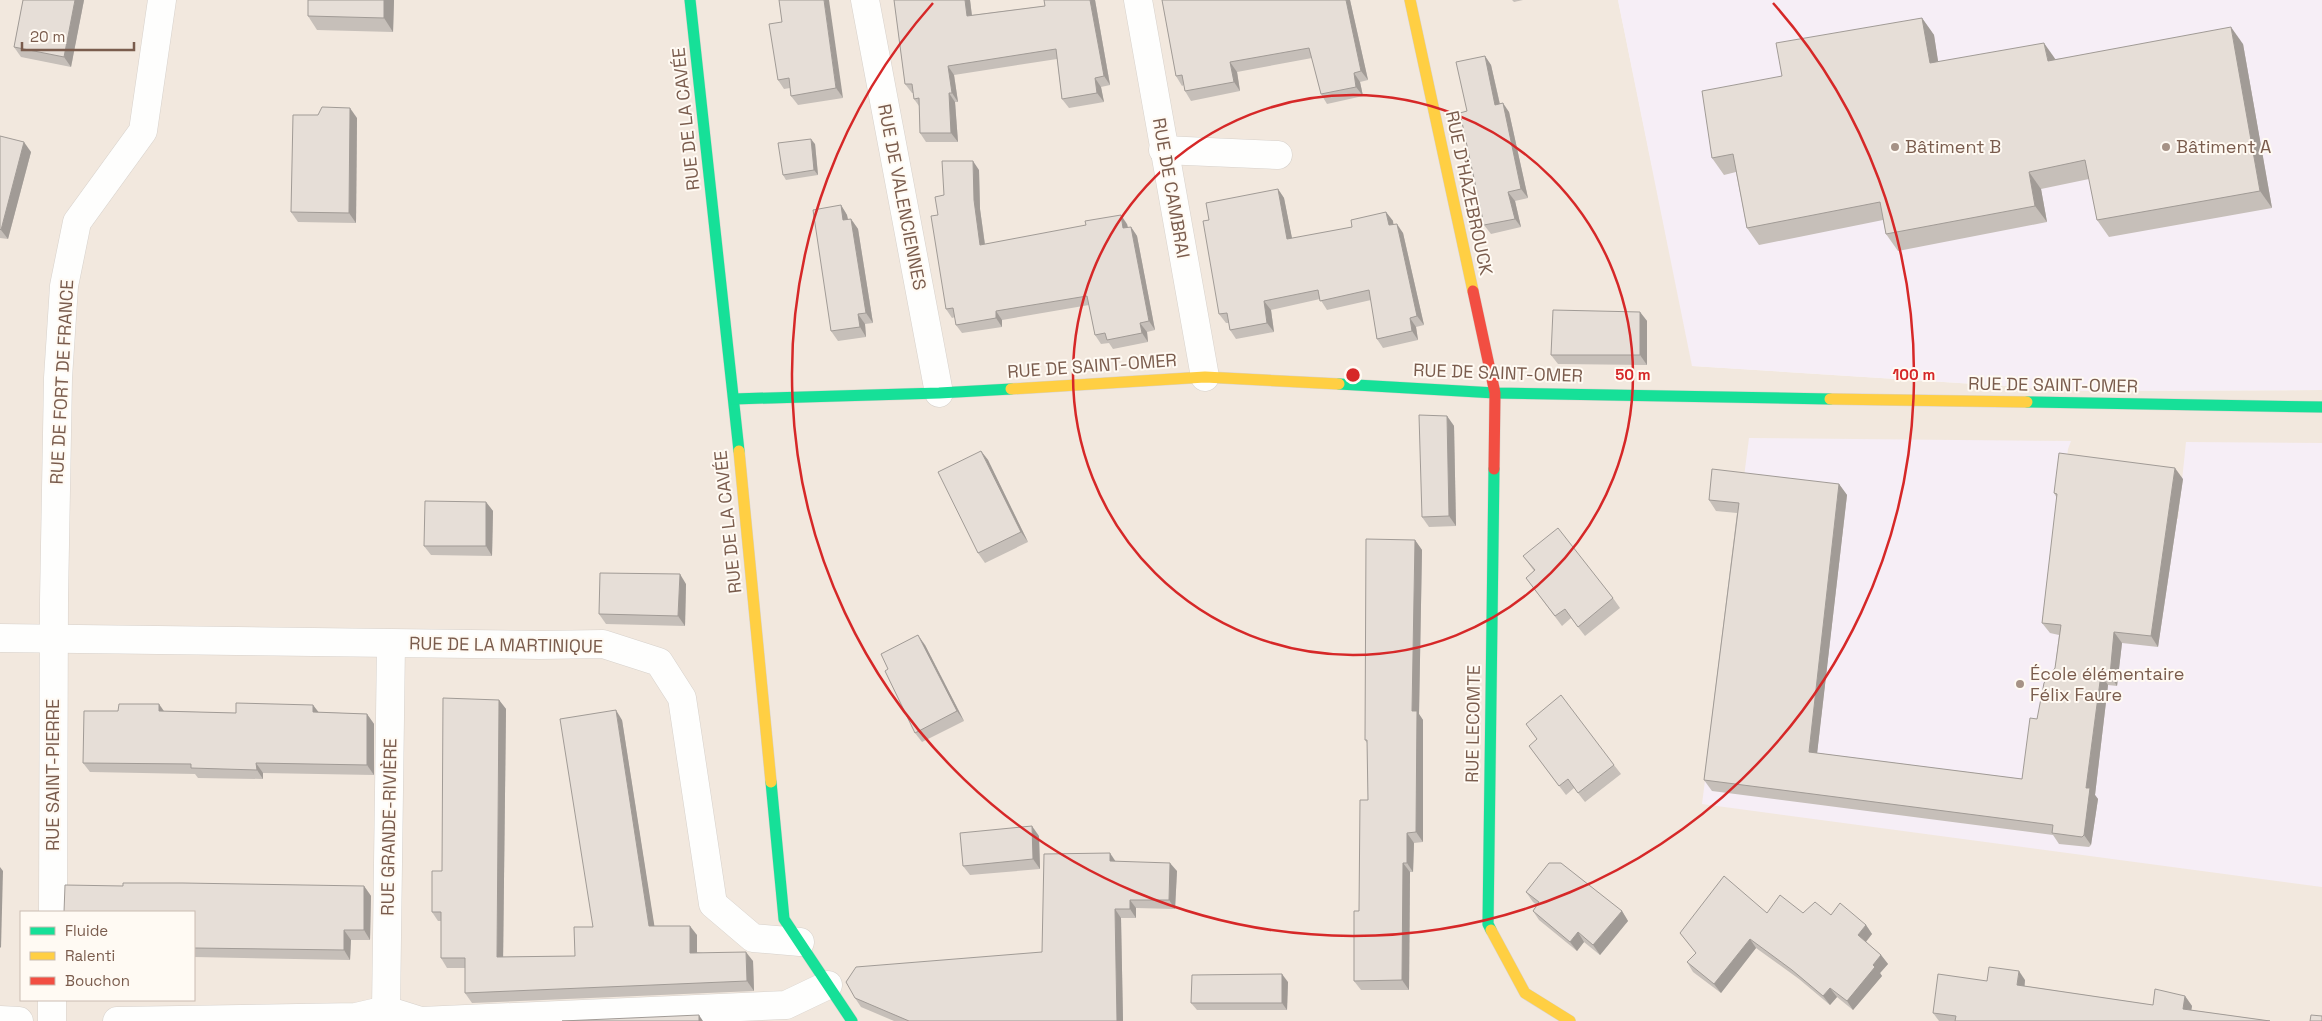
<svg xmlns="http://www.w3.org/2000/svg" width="2322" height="1021" viewBox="0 0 2322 1021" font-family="'Space Grotesk',sans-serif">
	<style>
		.residential { fill: #f2e8de; fill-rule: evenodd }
		.education { fill: #f6eef6 }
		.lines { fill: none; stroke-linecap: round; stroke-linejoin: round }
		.street-casing { stroke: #d7d1cb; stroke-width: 29 }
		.fast-casing { stroke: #d9d2cb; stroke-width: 12 }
		.slow-casing { stroke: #d9d2cb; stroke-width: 12 }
		.jam-casing { stroke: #d9d2cb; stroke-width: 12 }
		.street { stroke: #fefefd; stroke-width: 28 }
		.fast { stroke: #16e098; stroke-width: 11 }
		.slow { stroke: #ffcf43; stroke-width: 11 }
		.jam { stroke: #f24e42; stroke-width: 11 }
		.wall { fill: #c6bfb9 }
		.shaded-wall { fill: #a19b96 }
		.building { fill: #e6ded7; stroke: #a19b96 }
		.ring { fill: none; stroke: #d62828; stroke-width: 2.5 }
		.poi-dot { fill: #a69286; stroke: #fffaf3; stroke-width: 2 }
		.labels { text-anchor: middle; stroke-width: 4; stroke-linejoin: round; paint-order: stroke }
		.street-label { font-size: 18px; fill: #7a5c4d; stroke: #fffaf3 }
		.poi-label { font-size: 18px; fill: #7a5c4d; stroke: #fffaf3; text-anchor: start }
		.centre { fill: #d62828; stroke: #fffaf3; stroke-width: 2.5 }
		.ring-label { font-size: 15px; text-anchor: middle; font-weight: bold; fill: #d62828; stroke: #fffaf3; stroke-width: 4; stroke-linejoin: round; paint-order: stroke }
	</style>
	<rect width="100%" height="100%" fill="#f9f5f0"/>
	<path class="residential" d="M0,0H1618L1693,366L2086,391L2322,390V1021H0ZM21,912H194V1000H21Z"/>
	<g class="education">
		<path d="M1618,0H2322V390L2086,391L1692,366Z"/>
		<path d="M1749,438L2071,441L2068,449L2061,504L2178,519L2186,442L2322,443V887L1702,804Z"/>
	</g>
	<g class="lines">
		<defs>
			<g id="street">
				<path d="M865,0L939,393"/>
				<path d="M1138,0L1205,377"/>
				<path d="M1163,150L1278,155"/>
				<path d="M0,638L540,645L603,644L659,662L682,698L713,904L753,938L800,942"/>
				<path d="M53,912L54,600L58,378L64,286L77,222L143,131L162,0"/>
				<path d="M386,1010L391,644"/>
				<path d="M0,1020L19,1021"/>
				<path d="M52,1021V1000"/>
				<path d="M117,1021L356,1017L386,1010L421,1021L786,1005L828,985"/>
			</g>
			<g id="fast">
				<path d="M690,0L739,451"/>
				<path d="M1339,384L1495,393L1830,399"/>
				<path d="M734,399L939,393L1011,389"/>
				<path d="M2027,402L2322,407"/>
				<path d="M771,782L784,919L852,1021"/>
				<path d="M1491,930L1488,924L1494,469"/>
			</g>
			<g id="slow">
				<path d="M1410,0L1473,291"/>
				<path d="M1011,389L1205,377L1339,384"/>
				<path d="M1830,399L2027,402"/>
				<path d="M739,451L771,782"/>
				<path d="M1491,930L1525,993L1570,1021"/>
			</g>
			<path id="jam" d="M1473,291L1495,393L1494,469"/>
		</defs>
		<use href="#street" class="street-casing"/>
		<use href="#fast" class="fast-casing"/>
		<use href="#slow" class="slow-casing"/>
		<use href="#jam" class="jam-casing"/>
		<use href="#street" class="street"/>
		<use href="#fast" class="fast"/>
		<use href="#slow" class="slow"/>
		<use href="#jam" class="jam"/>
	</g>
	<g class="wall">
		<path d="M23,0H84L71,67L21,57L14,47Z"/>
		<path d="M308,0H394L393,32L317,30L308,16Z"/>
		<path d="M779,0L843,98L798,105L791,96L790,88L784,89L778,80L782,22Z"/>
		<path d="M894,0H970L972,15L1045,6L1044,0H1095L1110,85L1101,87L1104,102L1069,108L1062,99L1057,59L954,75L958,102H955L958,142H926L920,133L919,106L914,99V93H912L905,84Z"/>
		<path d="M1162,0H1350L1368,80L1360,82L1363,96L1327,104L1321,94L1312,58L1237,72L1240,91L1191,101L1185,91L1184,85L1182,86L1176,76Z"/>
		<path d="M1512,0H1523L1514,2Z"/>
		<path d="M1922,18L1934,35L1938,62L2056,59L2243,44L2272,208L2109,237L2097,220L2089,179L2041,189L2047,222L1898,251L1886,234L1883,220L1759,245L1747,228L1736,172L1724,175L1712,158L1782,76Z"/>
		<path d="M1485,56L1491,65L1500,104L1509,112L1528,198L1515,201L1521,227L1491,234L1484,225L1467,111Z"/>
		<path d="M357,118L356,223L298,222L291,212Z"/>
		<path d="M0,136L31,152L8,239L0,238Z"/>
		<path d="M815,144L818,175L786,180L783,175Z"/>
		<path d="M979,170L980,209L985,244L1127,224L1128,228L1131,227L1137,236L1155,330L1147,332L1148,342L1113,349L1109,343L1101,344L1095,335L1089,305L1002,320V327L962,333L956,325L955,317L952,318L946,309L938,215L944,195Z"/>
		<path d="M1278,189L1284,198L1292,239L1352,227L1386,212L1393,221V224L1403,233L1424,325L1416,327L1418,340L1383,348L1377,339L1371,300L1327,310L1320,299L1271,310L1274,332L1236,339L1230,330L1229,323H1226L1219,314L1209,220Z"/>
		<path d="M841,205L847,215L848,220L851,219L858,229L873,323L865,324L866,337L838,341L831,331Z"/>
		<path d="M1640,312L1647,321V365L1558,364L1551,355Z"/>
		<path d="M1447,416L1454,426L1456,526L1429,527L1422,517Z"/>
		<path d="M981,451L988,460L1028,542L985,563L978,553Z"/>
		<path d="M2183,479L2158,647L2122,643L2117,686L2108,685L2095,795L2098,799L2091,845L2089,847L2059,844L2053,835L1712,791L1704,780L1737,513L1716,511L1709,500L1839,484L1847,495L1817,753L2022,779L2037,719L2055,668L2059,635L2050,633L2042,623L2057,498L2054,493Z"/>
		<path d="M486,502L493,511L492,556L431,555L424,546Z"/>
		<path d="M1415,540L1422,550L1419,714L1423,720V842L1414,843L1413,872H1410L1409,990H1361L1354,981L1368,800L1367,743L1365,740Z"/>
		<path d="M1523,556L1613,598L1620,608L1585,636L1571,618L1562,626L1526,578L1534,571Z"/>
		<path d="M686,584L685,626L606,624L599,614Z"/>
		<path d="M925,645L964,721L922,742L915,733Z"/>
		<path d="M499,700L506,709L503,957L575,956L593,927L622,720L654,926L697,935V952L753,961L754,991L472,1003L465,993V968H447L441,958V921H438L432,912L442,871Z"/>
		<path d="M313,705L318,712L367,714L374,724V775L263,773V779L198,778L195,774L90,772L83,763L164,711L236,713Z"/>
		<path d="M1529,746L1614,765L1621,774L1585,802L1574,788L1566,795Z"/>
		<path d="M1039,836L1040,869L970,875L963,866Z"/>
		<path d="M1115,861L1177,871L1175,909L1136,908V918H1121L1123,1021H894L861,1007L855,998L1042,952Z"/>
		<path d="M123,886H364L371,896L370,940H351L350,960L194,957V912Z"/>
		<path d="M1526,892L1622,911L1628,921L1600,955L1584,942L1577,951L1539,920L1533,911L1537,905L1533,902Z"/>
		<path d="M1767,913L1831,915L1866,925L1872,934L1866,942L1881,955L1888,964L1880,973L1882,976L1853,1010L1837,997L1830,1005L1799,979L1756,948L1721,993L1693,972L1687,962L1696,953L1680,933Z"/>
		<path d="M2025,980V986L2153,1005L2185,996L2192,1006L2191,1010L2270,1021H1939L1933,1013L1987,981Z"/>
		<path d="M1288,982L1287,1010H1197L1191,1003Z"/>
	</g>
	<g class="shaded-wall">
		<path d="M75,0H84L71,67L64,57Z"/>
		<path d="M384,0H394L393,32L384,18Z"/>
		<path d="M824,0H829L843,98L836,88Z"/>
		<path d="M965,0H970L973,25L967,16Z"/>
		<path d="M1090,0H1095L1110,85L1104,76Z"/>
		<path d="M1346,0H1350L1368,80L1361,71Z"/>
		<path d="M1922,18L1934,35L1941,80L1930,63Z"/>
		<path d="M2231,27L2243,44L2272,208L2260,191Z"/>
		<path d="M2044,43L2056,60L2048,61Z"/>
		<path d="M1485,56L1491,65L1502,114L1495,105Z"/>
		<path d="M1230,62L1237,72L1240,91L1234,82Z"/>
		<path d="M948,66L954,75L958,102L952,93Z"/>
		<path d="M1354,73L1360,82L1363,96L1356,87Z"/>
		<path d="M1095,78L1101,87L1104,102L1097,93Z"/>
		<path d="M949,93L955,102L958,142L951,133Z"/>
		<path d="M1503,103L1509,112L1528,198L1521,189Z"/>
		<path d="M350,108L357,118L356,223L349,213Z"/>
		<path d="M811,139L815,144L818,175L814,170Z"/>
		<path d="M24,142L31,152L8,239L1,230Z"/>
		<path d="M973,161L979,170L980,209L986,253L980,245L974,200Z"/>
		<path d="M2029,172L2041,189L2047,222L2035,206Z"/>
		<path d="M1278,189L1284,198L1294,248L1287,239Z"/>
		<path d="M1508,192L1515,201L1521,227L1515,219Z"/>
		<path d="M841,205L847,215L850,230L843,220Z"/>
		<path d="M1386,212L1393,221L1395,234L1389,225Z"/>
		<path d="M1121,215L1127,224L1130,237L1123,228Z"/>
		<path d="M851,219L858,229L873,323L866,313Z"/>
		<path d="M1397,224L1403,233L1424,325L1417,316Z"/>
		<path d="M1131,227L1137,236L1155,330L1149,321Z"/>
		<path d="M1264,301L1271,310L1274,332L1267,323Z"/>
		<path d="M996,311L1002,320V327L996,318Z"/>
		<path d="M1640,312L1647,321V365L1640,355Z"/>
		<path d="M858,314L865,324L866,337L860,327Z"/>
		<path d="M1410,318L1416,327L1418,340L1412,331Z"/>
		<path d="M1140,323L1147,332L1148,342L1142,333Z"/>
		<path d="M1447,416L1454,426L1456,526L1449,516Z"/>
		<path d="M981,451L988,460L1028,542L1021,532Z"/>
		<path d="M2175,468L2183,479L2158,647L2151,636Z"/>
		<path d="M1839,484L1847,495L1816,763L1809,752Z"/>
		<path d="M486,502L493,511L492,556L486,546Z"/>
		<path d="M1415,540L1422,550L1419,714L1423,720V842L1416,832L1412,711Z"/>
		<path d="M680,574L686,584L685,626L678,616Z"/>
		<path d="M2114,632L2122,643L2117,686L2110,675Z"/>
		<path d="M918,635L925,645L964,721L957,711Z"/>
		<path d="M2101,674L2108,685L2095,795L2098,799L2091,845L2084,835L2086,788Z"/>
		<path d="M499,700L506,709L503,967L497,957Z"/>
		<path d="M159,704L166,714L159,711Z"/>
		<path d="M313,705L320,714L313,712Z"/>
		<path d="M616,710L622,720L656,936L649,926Z"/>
		<path d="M367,714L374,724V775L367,765Z"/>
		<path d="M256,763L263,773V779L257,770Z"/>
		<path d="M1032,826L1039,836L1040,869L1033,859Z"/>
		<path d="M1407,833L1414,843L1413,872L1407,863Z"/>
		<path d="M1110,853L1116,862L1110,861Z"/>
		<path d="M1170,863L1177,871L1175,909L1169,900Z"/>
		<path d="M1403,863L1410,872L1409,990L1402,980Z"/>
		<path d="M0,867L3,871L1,948L0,947Z"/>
		<path d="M364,886L371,896L370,940L364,930Z"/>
		<path d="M1130,900L1136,908V918L1130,909Z"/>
		<path d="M1115,909L1121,918L1123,1021H1117Z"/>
		<path d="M1622,911L1628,921L1600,955L1593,945Z"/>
		<path d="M1866,925L1872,934L1864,944L1858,935Z"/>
		<path d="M690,926L697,935V962L690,953Z"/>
		<path d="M344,930L351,940L350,960L344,950Z"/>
		<path d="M1578,932L1584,942L1577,951L1570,942Z"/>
		<path d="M1750,939L1756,948L1721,993L1714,984Z"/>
		<path d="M746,952L753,961L754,991L747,981Z"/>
		<path d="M1881,955L1888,964L1880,973L1882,976L1853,1010L1847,1001L1873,965Z"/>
		<path d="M2019,971L2025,980L2023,995L2017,985Z"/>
		<path d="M1282,974L1288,982L1287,1010L1282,1003Z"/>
		<path d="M1830,988L1837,997L1830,1005L1823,996Z"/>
		<path d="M2185,996L2192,1006L2190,1018L2183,1009Z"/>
		<path d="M699,1015L703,1021H699Z"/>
	</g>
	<g class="building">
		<path d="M23,0H75L64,57L14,47Z"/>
		<path d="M308,0H384V18L308,16Z"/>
		<path d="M779,0H824L836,88L791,96L789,78L778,80L769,24L782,22Z"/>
		<path d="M894,0H965L967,16L1045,6L1044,0H1090L1104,76L1095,78L1097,93L1062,99L1056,49L948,66L952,93H949L951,133H920L919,98L914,99L912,84H905Z"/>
		<path d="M1162,0H1346L1361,71L1354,73L1356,87L1321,94L1309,48L1230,62L1234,82L1185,91L1182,75L1176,76Z"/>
		<path d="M1922,18L1930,63L2044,43L2048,61L2231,27L2260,191L2097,220L2085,160L2029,172L2035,206L1886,234L1880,202L1747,228L1733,154L1712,158L1702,91L1782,76L1776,43Z"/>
		<path d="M1485,56L1495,105L1503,103L1521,189L1508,192L1515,219L1484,225L1460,113L1467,111L1456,62Z"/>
		<path d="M322,107L350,108L349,213L291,212L293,115H318Z"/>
		<path d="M0,136L24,142L1,230L0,229Z"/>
		<path d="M811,139L814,170L783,175L778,143Z"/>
		<path d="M942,161H973L974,200L980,245L1086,225L1085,221L1121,215L1123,228L1131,227L1149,321L1140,323L1142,333L1107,340L1105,333L1095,335L1087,296L996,311V318L956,325L953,308L946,309L931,216L938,215L935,197L944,195Z"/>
		<path d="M1278,189L1287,239L1352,227L1351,220L1386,212L1389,225L1397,224L1417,316L1410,318L1412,331L1377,339L1369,290L1320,301L1318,290L1264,301L1267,323L1230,330L1227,313L1219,314L1203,221L1209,220L1206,203Z"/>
		<path d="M841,205L843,220L851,219L866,313L858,314L860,327L831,331L813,210Z"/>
		<path d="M1553,310L1640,312V355H1551Z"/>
		<path d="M1419,415L1447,416L1449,516L1422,517Z"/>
		<path d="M981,451L1021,532L978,553L938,472Z"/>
		<path d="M2059,453L2175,468L2151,636L2114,632L2110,675L2101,674L2086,788H2090L2084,835L2082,837L2052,833L2053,825L1704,780L1739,503L1709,500L1712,469L1839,484L1809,752L2022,779L2030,718L2037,719L2044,683L2055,668L2061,625L2042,623L2057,494L2054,493Z"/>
		<path d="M425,501L486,502V546H424Z"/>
		<path d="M1558,528L1613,598L1578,627L1565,609L1555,616L1526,578L1535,570L1523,556Z"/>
		<path d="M1366,539L1415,540L1412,711H1417L1416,832L1407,833V863H1403L1402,980L1354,981V911H1359L1360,800H1368L1367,740H1365Z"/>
		<path d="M600,573L680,574L678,616L599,614Z"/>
		<path d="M918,635L957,711L915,733L885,671L888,669L881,654Z"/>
		<path d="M1561,695L1614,765L1578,793L1568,779L1559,786L1529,746L1537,739L1526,724Z"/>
		<path d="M443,698L499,700L497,957L575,956L574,927H593L560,719L616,710L649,926H690V953L746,952L747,981L465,993V958H441V912H432V871H442Z"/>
		<path d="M236,703L313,705V712L367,714V765L256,763L257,770L191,768V764L83,763L84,711H118L119,704H159V711L236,713Z"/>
		<path d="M1032,826L1033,859L963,866L960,833Z"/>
		<path d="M1110,853V861L1170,863L1169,900H1130V909H1115L1117,1021H909L855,998L846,982L856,967L1042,952L1044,854Z"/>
		<path d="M1549,863H1561L1622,911L1593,945L1578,932L1570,942L1533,911L1539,902L1526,892Z"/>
		<path d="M1724,876L1767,913L1780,895L1803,913L1815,902L1831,915L1840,903L1866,925L1858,935L1881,955L1873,965L1875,967L1847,1001L1830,988L1823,996L1792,970L1750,939L1714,984L1687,962L1696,953L1680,933Z"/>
		<path d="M123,883H183L364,886V930H344V950L194,948V912H64L65,885L123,886Z"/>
		<path d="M1989,967L2019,971L2017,985L2153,1005L2155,989L2185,996L2183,1009L2270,1021H1955L1956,1016L1933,1013L1938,974L1987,981Z"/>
		<path d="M1282,974V1003H1191L1192,975Z"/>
		<path d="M699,1015V1021H562Z"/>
		<path d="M2311,1015L2322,1016V1021H2310Z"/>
	</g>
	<g class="ring">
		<circle cx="1353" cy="375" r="280"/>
		<path d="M1773 3A561 561 0 1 1 933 3"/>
	</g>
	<g class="poi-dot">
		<circle cx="1895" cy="147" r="5"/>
		<circle cx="2166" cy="147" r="5"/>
		<circle cx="2020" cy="684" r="5"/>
	</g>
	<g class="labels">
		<g class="street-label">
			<text transform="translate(686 119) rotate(-96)" y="6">RUE DE LA CAVÉE</text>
			<text transform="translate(1171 188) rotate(80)" y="6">RUE DE CAMBRAI</text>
			<text transform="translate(1469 193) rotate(78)" y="6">RUE D'HAZEBROUCK</text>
			<text transform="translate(902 197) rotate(79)" y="6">RUE DE VALENCIENNES</text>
			<text transform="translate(1092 366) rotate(-4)" y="6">RUE DE SAINT-OMER</text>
			<text transform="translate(1498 373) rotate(2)" y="6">RUE DE SAINT-OMER</text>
			<text transform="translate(62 382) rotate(-87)" y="6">RUE DE FORT DE FRANCE</text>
			<text transform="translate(2053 385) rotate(1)" y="6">RUE DE SAINT-OMER</text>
			<text transform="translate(728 522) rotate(-96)" y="6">RUE DE LA CAVÉE</text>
			<text transform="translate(506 645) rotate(1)" y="6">RUE DE LA MARTINIQUE</text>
			<text transform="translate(1473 724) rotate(-89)" y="6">RUE LECOMTE</text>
			<text transform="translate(53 775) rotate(-90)" y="6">RUE SAINT-PIERRE</text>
			<text transform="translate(389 827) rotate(-89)" y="6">RUE GRANDE-RIVIÈRE</text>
		</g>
		<g class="poi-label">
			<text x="1905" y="153">Bâtiment B</text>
			<text x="2176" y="153">Bâtiment A</text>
			<text x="2030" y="680">École élémentaire<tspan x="2030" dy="21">Félix Faure</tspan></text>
		</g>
	</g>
	<circle cx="1353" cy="375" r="8" class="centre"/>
	<g class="ring-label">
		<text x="1633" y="380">50 m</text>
		<text x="1914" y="380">100 m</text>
	</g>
	<rect x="20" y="911" width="175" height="90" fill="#fffaf3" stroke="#cabbb1"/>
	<rect x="30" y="927" width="25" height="8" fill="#16e098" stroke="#cabbb1"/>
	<text x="65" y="936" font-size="15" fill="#7a5c4d">Fluide</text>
	<rect x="30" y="952" width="25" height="8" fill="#ffcf43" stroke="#cabbb1"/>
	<text x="65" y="961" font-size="15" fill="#7a5c4d">Ralenti</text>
	<rect x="30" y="977" width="25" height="8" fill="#f24e42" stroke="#cabbb1"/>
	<text x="65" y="986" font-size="15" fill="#7a5c4d">Bouchon</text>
	<path d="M22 42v8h112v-8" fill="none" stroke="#7a5c4d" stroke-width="2.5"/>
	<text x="30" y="42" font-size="15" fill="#7a5c4d" stroke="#fffaf3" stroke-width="4" paint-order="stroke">20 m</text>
</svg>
